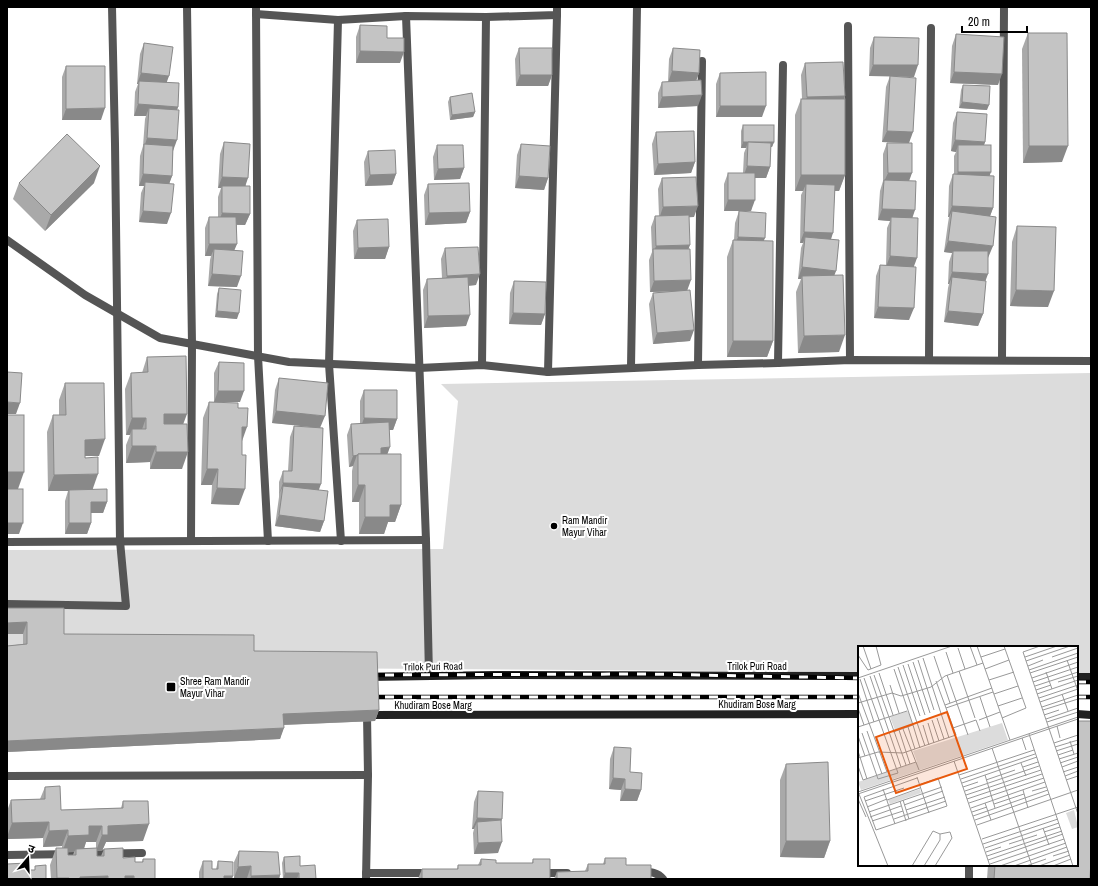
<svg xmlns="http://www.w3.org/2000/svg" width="1098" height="886" viewBox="0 0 1098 886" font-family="'Archivo Narrow','Noto Sans Devanagari',sans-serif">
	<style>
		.green { fill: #dcdcdc }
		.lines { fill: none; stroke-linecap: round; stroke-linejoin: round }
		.street { stroke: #555; stroke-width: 8 }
		.secondary { stroke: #222; stroke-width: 8 }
		.rail-casing { stroke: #000; stroke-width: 4.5 }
		.rail { stroke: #fff; stroke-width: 3; stroke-dasharray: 9; stroke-linecap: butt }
		.wall { fill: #a9a9a9; fill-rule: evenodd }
		.shaded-wall { fill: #898989 }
		.building { fill: #c4c4c4; stroke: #898989 }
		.poi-dot { fill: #000; stroke: #fff; stroke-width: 1.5 }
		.labels { text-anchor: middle; stroke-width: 4; stroke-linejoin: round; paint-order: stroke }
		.poi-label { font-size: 10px; fill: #000; stroke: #fff; text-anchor: start }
		.street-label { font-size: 10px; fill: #000; stroke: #fff }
		.inset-road { fill: none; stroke: #999; stroke-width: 1 }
		.view { fill: #e8590c; fill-opacity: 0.15; stroke: #e8590c; stroke-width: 2 }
		.inset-edge { fill: none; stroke: #000; stroke-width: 2 }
	</style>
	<rect width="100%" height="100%" fill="#fff"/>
	<path class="green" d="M1091,373V674H1077V647H859V672L7,666V550L443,549L458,401L441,384Z"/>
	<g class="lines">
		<g class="street">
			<path d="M187,7L192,344L191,541"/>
			<path d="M256,7L258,356L268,541"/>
			<path d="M256,14L338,20L406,16L486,17L557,15V7"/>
			<path d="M406,16L426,540L429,676"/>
			<path d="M338,20L329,364L341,541"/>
			<path d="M848,26L850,360"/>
			<path d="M7,240L85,295L160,338L289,362L419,368L482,365L548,372L698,365L778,363L850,360L1091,361"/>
			<path d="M929,359L931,28"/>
			<path d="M1002,360L1004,7"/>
			<path d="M778,363L783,65"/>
			<path d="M482,365L486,17"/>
			<path d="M698,365L702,61"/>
			<path d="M631,367L637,7"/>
			<path d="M548,372L557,15"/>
			<path d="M7,542L426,540"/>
			<path d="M7,604L126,606L120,541L115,144L112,7"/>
			<path d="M7,776L368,775"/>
			<path d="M7,855L142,853"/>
			<path d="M969,865V879"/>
			<path d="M640,872C649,872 657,871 663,879"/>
			<path d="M366,873H431"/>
			<path d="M540,873H567"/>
			<path d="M366,879L368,775L367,715"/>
		</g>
		<g class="secondary">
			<path d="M368,677L494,675L859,676"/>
			<path d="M1077,677H1091"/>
			<path d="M1077,714L1091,715"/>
			<path d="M368,715L859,714"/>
		</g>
		<defs>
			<g id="rail">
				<path d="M367,675L644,674L859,678"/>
				<path d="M1077,682H1091"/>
				<path d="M367,697H859"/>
				<path d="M1077,697H1091"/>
			</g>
		</defs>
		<use href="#rail" class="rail-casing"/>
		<use href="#rail" class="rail"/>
	</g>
	<g class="wall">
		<path d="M360,25L387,38L400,63H356V37Z"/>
		<path d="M1028,33L1062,162L1023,163L1022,49Z"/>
		<path d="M956,34L998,85L950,83L952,46Z"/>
		<path d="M874,37L914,77L895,76L909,143V181L912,218L914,266L909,320L874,318L876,276L880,265H886L887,228L890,221L878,220L880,191L883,181V154L887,143H906L882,142L886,87L890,76H869L870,48Z"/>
		<path d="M144,43L167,82L178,107L177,110L173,151L172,176L169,184L167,224L139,222L141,193L144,186H139L140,156L143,146L145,119L146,116H134L135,92L138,84H137L140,54Z"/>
		<path d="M519,48L552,75L548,86H516L515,59Z"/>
		<path d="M673,48L699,73L696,80L698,106L658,108V93L662,82H668L669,59Z"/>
		<path d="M805,63L845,96L843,99L845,175L839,191H835L831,240L834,275L839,352L798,353L796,292L801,279H798L801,248L803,243H800L801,195L803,191H795V115L801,99H802L801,75Z"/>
		<path d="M66,66L101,120H62V77Z"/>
		<path d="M720,73L762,117H716V84Z"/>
		<path d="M963,85L987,110L959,108L961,90Z"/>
		<path d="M450,97L475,112L473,117L450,120L448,102Z"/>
		<path d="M957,112L985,142L984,145L989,176L993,208L990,216L988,258L985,281L983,314L978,326L944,322L948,288L949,284H948L949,262L952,253L944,252L948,223L949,217H948L949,186L953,174H954V156L956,152L951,151L953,123Z"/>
		<path d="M743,125L774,142L772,147H771L770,167L766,178H755L751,211H724V184L728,173H743L744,153L746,148H741V131Z"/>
		<path d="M656,132L695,162L691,173L654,175L652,144Z"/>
		<path d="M224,142L246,186L250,214L245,225H237L234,250L237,287L208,286L210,260L211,256H205V228L209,217H218V197L221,188H218L220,154Z"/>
		<path d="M521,144L548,178L544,190L515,188L517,155Z"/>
		<path d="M437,145L464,168L460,179L434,180L433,157Z"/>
		<path d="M368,151L396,174L392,185L365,186L364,162Z"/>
		<path d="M662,178L694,217H689L687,290L690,341L653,344L649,304L653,293L674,291L650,292L649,260L652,252L651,227L655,216H659L658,189Z"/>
		<path d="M19,183H94L45,231L13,199Z"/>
		<path d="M428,184L470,212L466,223L425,225L424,195Z"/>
		<path d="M739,211L764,240L773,341L767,357H727V257L733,240H734L735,223Z"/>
		<path d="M357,220L389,247L385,259H354L353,231Z"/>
		<path d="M1017,226L1048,307L1010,306L1012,242Z"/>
		<path d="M445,248L476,285L469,286L466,326L424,328L423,290L427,279L442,278L441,259Z"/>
		<path d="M514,281L545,314L541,325L509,324L510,293Z"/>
		<path d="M219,288L237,319L215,317L217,294Z"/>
		<path d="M147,357L183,424L182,469H150V462L126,463V445L130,435H126L125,389L131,373H142Z"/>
		<path d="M219,362L240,402H219L238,408L242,441L239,505L211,504L212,485H201L203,418L209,402H214V373Z"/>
		<path d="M279,378L320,427L319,490L324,521L320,532L275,526L279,497V482L283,471H288L290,437L294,426L319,427L272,423L275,390Z"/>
		<path d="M65,383L99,456H85L93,489L107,502L103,513H91V523L87,534H65V501L68,491H48L47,432L53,415H59V400Z"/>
		<path d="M364,390L397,419L393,430H389L387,454L401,505L395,522H388L384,534H359V502H352V471L353,466L349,467L347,435L351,424H360V401Z"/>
		<path d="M7,608L64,634L254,651L379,710L375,721L284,725L280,739L7,752V646L23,644V634H7Z"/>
		<path d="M614,747L641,790L637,801H620L621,790L609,789L610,759Z"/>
		<path d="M786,764L830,841L824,858L780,857V780Z"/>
		<path d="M45,787L61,810L121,808L123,801L143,841L106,842L102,851H97V856H101L104,849L123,858L135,862H142L143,859L155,879H51L50,865L56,848H62V846L43,847V838L7,839V797V811L11,800L40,799ZM86,842H96V848H84ZM68,852H74L73,855H68Z"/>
		<path d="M478,791L501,822L498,853L474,854L473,833L474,829H472L474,802Z"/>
		<path d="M239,851L280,875L279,879H247V878H234V862Z"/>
		<path d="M284,857L300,866L316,879H283L282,863Z"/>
		<path d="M605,858L626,865L651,879H554L557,872L585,871L588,864H603Z"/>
		<path d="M481,859L496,863H532L533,859L550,879H418L422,869H457L458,865H478Z"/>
		<path d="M203,861L212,869H216L218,861L232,879H199V872Z"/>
		<path d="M988,865H1077L1090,879H987Z"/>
	</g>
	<g class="shaded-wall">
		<path d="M360,51L404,52L400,63H356Z"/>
		<path d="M873,65H918L914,77L869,76Z"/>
		<path d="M672,71L699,73L695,84L668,83Z"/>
		<path d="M954,72L1002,74L998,85L950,83Z"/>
		<path d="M141,73L169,76L165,87L139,81L138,84H137Z"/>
		<path d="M520,75H552L548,86H516Z"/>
		<path d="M702,95L698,106L658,108L662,97Z"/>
		<path d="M845,96L841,107L803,108L807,97Z"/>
		<path d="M962,102L989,105L987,110L959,108Z"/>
		<path d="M138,104L178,107L174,118L149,108L146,116H134Z"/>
		<path d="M720,106H766L762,117H716Z"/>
		<path d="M105,108L101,120H62L66,109Z"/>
		<path d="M475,112L473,117L450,120L452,115Z"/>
		<path d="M887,131L913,132L909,143L882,142Z"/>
		<path d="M147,138L177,140L173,151L144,148Z"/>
		<path d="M955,140L985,142L981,154L958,145L956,152L951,151Z"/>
		<path d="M743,142H748L746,148H741Z"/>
		<path d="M748,142H774L772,147L748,148Z"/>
		<path d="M1029,146H1068L1062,162L1023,163Z"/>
		<path d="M695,162L691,173L654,175L658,164Z"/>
		<path d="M100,166L94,183L45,231L51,215Z"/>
		<path d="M747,166L770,167L766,178H743Z"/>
		<path d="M464,168L460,179L434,180L438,169Z"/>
		<path d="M958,172H991L987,183H954Z"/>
		<path d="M888,173H912L908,184H883Z"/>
		<path d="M143,174L172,176L168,187L145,182L144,186H139Z"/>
		<path d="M396,174L392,185L365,186L370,175Z"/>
		<path d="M801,175H845L839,191H805L806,184L803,191H795Z"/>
		<path d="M519,176L548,178L544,190L515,188Z"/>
		<path d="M222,177L248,178L244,190L222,186L221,188H218Z"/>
		<path d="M728,200H755L751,211H724Z"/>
		<path d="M698,206L694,217L659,219L663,207Z"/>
		<path d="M952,206L993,208L989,219L952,211L949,217H948Z"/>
		<path d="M882,209L915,210L911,222L891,217L890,221L878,220Z"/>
		<path d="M143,211L171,213L167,224L139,222Z"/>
		<path d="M470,212L466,223L425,225L429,213Z"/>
		<path d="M222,213L250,214L245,225L218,224Z"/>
		<path d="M804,232L833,233L829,245L805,237L803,243H800Z"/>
		<path d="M738,237L765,238L760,249L734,248Z"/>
		<path d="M948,241L993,246L988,258L953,251L952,253L944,252Z"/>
		<path d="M209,244H237L232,256L214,249L211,256H205Z"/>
		<path d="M690,245L686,256L653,254L656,246Z"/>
		<path d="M389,247L385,259H354L358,248Z"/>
		<path d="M890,256L917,258L913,269L886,267Z"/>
		<path d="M802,267L836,271L832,282L802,276L801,279H798Z"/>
		<path d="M952,272L988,274L984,285L952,277L949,284H948Z"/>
		<path d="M212,274L241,276L237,287L208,286Z"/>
		<path d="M480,274L476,285L443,287L447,276Z"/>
		<path d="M691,280L687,291L650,292L654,281Z"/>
		<path d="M1016,290L1054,291L1048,307L1010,306Z"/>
		<path d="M878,307L914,308L909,320L874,318Z"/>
		<path d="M217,311L239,313L237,319L215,317Z"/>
		<path d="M948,311L983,314L978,326L944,322Z"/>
		<path d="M513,313L545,314L541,325L509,324Z"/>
		<path d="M470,315L466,326L424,328L428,316Z"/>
		<path d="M694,330L690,341L653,344L657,333Z"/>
		<path d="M845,335L839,352L798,353L804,336Z"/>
		<path d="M733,341H773L767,357H727Z"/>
		<path d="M218,391H244L240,402H214Z"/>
		<path d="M7,402L20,403L16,414H7Z"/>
		<path d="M276,411L325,416L320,428L272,423Z"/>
		<path d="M164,414H187L181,430H158Z"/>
		<path d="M132,418H146L140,435L132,429L130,435H126Z"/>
		<path d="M364,418L397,419L393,430H360Z"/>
		<path d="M242,427H247L241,444Z"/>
		<path d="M105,439L99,456H79L85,440Z"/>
		<path d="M132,446H156L150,462L126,463Z"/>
		<path d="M390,447L386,458L379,459L381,448Z"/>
		<path d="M156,452H188L182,469H150Z"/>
		<path d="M357,455L353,466L349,467L353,456Z"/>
		<path d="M207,469H218L212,485H201Z"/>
		<path d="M7,472H24L18,489H7Z"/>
		<path d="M98,474L92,491H48L54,475Z"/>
		<path d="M283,483L321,484L317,495L283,486L279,494Z"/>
		<path d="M358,485H365L359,502H352Z"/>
		<path d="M217,488L245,489L239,505L211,504Z"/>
		<path d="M91,502H107L103,513H87Z"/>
		<path d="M390,505H401L395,522H388L384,534H359L365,517Z"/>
		<path d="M279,515L324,521L320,532L275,526Z"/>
		<path d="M7,523H23L19,534H7Z"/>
		<path d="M69,523H91L87,534H65Z"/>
		<path d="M27,622L23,634H7V623Z"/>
		<path d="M379,710L375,721L279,725L283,714Z"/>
		<path d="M284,728L280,739L7,752V741Z"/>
		<path d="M613,778L625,779L621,790L609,789Z"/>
		<path d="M625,789L641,790L637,801H620Z"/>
		<path d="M477,818L502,819L498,831L477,822L474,829H472Z"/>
		<path d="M49,822L43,838L7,839V837L12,823Z"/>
		<path d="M149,824L143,841L106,842L102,851H96L102,835L108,826Z"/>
		<path d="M89,826H102L96,842H86L83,852L76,849L74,852L62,853L68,836Z"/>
		<path d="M68,830L62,846L43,847L49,831Z"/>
		<path d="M786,841H830L824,858L780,857Z"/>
		<path d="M502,842L498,853L474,854L478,843Z"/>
		<path d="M251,866L247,878H234L238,867Z"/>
		<path d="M285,873H299L297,879H283Z"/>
		<path d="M280,875L279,879H250L251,876Z"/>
		<path d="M108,876L107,879H79L80,877Z"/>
		<path d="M125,876H134L133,879H124Z"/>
		<path d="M224,876H233L232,879H223Z"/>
		<rect x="57" y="878" width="12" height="1"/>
	</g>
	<g class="building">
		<path d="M360,25L387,26V38H404V52L360,51Z"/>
		<path d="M1028,33H1067L1068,146H1029Z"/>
		<path d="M956,34L1004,37L1002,74L954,72Z"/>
		<path d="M874,37L919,38L918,65H873Z"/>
		<path d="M144,43L173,47L169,76L141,73Z"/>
		<path d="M519,48H552V75H520Z"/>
		<path d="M673,48L700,50L699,73L672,71Z"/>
		<path d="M843,62L845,96L807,97L805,63Z"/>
		<path d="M66,66H105V108L66,109Z"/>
		<path d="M766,72V106H720V73Z"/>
		<path d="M890,76L916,78L913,132L887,131Z"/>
		<path d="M701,80L702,95L662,97V82Z"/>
		<path d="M139,81L179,83L178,107L138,104Z"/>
		<path d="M963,85L990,86L989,105L962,102Z"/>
		<path d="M472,93L475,112L452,115L450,97Z"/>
		<rect x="801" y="99" width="44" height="76"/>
		<path d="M149,108L179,110L177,140L147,138Z"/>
		<path d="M957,112L987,114L985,142L955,140Z"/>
		<rect x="743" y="125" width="31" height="17"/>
		<path d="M694,131L695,162L658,164L656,132Z"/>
		<path d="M67,134L100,166L51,215L19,183Z"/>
		<path d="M224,142L250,144L248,178L222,177Z"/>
		<path d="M748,142L771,143L770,167L747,166Z"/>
		<path d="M887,143H912V173H888Z"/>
		<path d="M144,144L173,146L172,176L143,174Z"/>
		<path d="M521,144L550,146L548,178L519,176Z"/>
		<path d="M437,145H463L464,168L438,169Z"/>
		<rect x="958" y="145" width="33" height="27"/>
		<path d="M395,150L396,174L370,175L368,151Z"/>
		<rect x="728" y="173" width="27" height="27"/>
		<path d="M953,174L994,176L993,208L952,206Z"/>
		<path d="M696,177L698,206L663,207L662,178Z"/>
		<path d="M884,180L916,181L915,210L882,209Z"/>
		<path d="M145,182L174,184L171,213L143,211Z"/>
		<path d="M469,183L470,212L429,213L428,184Z"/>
		<path d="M806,184L835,185L833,233L804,232Z"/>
		<path d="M222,186H250V214L222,213Z"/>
		<path d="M739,211L766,213L765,238L738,237Z"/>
		<path d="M952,211L996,217L993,246L948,241Z"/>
		<path d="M689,215L690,245L656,246L655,216Z"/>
		<path d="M209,217H236L237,244H209Z"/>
		<path d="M891,217L918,218L917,258L890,256Z"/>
		<path d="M388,219L389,247L358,248L357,220Z"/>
		<path d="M1017,226L1056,227L1054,291L1016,290Z"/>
		<path d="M805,237L839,240L836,271L802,267Z"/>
		<path d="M733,240L773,241V341H733Z"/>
		<path d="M478,247L480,274L447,276L445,248Z"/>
		<path d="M214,249L243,251L241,276L212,274Z"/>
		<path d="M653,249H690L691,280L654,281Z"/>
		<path d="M953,251H988V274L952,272Z"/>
		<path d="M880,265L916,267L914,308L878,307Z"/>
		<path d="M843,275L845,335L804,336L802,276Z"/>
		<path d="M468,277L470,315L428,316L427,279Z"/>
		<path d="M952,277L986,281L983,314L948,311Z"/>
		<path d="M514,281L546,282L545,314L513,313Z"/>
		<path d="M219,288L241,290L239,313L217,311Z"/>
		<path d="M690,290L694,330L657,333L653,293Z"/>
		<path d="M186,356L187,414H164V424H187L188,452H156V446H132V429H146V418H132L131,373L148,372L147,357Z"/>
		<path d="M219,362L244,363V391H218Z"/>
		<path d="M7,372L22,373L20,403L7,402Z"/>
		<path d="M279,378L328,383L325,416L276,411Z"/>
		<path d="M65,383H104L105,439L85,440V458L98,457V474L54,475L53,415H66Z"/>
		<path d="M364,390H397V419L364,418Z"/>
		<path d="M209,402L238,403V408H248L247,427H242V455H246L245,489L217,488L218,469H207Z"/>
		<rect x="7" y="415" width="17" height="57"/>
		<path d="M389,422L390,447L381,448V454H358V455L353,456L351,424Z"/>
		<path d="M294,426L323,428L321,484L283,483V471H292Z"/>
		<path d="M358,454H401V505H390V517H365V485H358Z"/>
		<path d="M283,486L328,491L324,521L279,515Z"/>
		<rect x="7" y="489" width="16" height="34"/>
		<path d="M107,489V502H91V523H69V490Z"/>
		<path d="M7,608H64V634L254,635V651L377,652L379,710L283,714L284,728L7,741V646L27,644V622L7,623Z"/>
		<path d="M1077,721H1091V859L1090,879H994L995,865H1077Z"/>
		<path d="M614,747L631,748L630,772L642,773L641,790L625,789V779L613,778Z"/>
		<path d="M828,762L830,841H786V764Z"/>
		<path d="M60,786L61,810L123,808V801H148L149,824L108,826V835H102V826H89V835L68,836V830L49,831V822L12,823L11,800L45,799V787Z"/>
		<path d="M478,791L503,792L502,819L477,818Z"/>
		<path d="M501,820L502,842L478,843L477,822Z"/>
		<path d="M56,848H68V855H76V849L97,848V856H104V849L123,848V858L135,857V862H143V859H155V879H134V876H125V879H108V876L80,877V879H69V878H57Z"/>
		<path d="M239,851L278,852L280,875L251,876V866L238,867Z"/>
		<path d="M300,856V866L315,865L316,879H299V873H285L284,857Z"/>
		<path d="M605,858H626V865H651V879H557V872L588,871V864H605Z"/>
		<path d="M481,859L496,860V863H533V859H550V879H422V869H458V865H481Z"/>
		<path d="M203,861H212V869H218V861L233,862V876H224V879H203Z"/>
		<path d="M27,863V870H35V866L46,865V879H7V864Z"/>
	</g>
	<g class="poi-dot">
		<circle cx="554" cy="526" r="4"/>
		<rect x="166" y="682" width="10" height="10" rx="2"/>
	</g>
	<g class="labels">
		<g class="poi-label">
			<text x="562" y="524">Ram Mandir<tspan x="562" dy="12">Mayur Vihar</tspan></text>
			<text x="180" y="685">Shree Ram Mandir<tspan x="180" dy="12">Mayur Vihar</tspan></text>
		</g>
		<g class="street-label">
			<text transform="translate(433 666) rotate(-1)" y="4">Trilok Puri Road</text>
			<text x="757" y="670">Trilok Puri Road</text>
			<text x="757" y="708">Khudiram Bose Marg</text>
			<text x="433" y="709">Khudiram Bose Marg</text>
		</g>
	</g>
	<g transform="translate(858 646)">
		<rect width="220" height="220" fill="#fff"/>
		<path d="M50,65L55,78L37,84L32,71ZM144,77L150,94L3,144L0,136L59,116L55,105ZM62,143L63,147L32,158L30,154ZM216,164L220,181L214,183L208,167Z" fill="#dcdcdc"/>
		<path class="inset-road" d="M5,0L13,23M112,0L119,19M119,0L152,94M182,0L165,6L220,168M100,2L107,23M88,6L95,27M0,9L10,24L23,19L18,0M76,10L92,57M123,11L147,3M167,11L199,0M194,11L220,2M65,12L91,92M60,14L76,64M209,14L220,45M168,15L212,0M55,16L72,67M50,18L67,69M45,19L62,70M170,20L185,14M40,21L67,100M127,23L151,14M171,24L220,7M101,25L117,72M188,26L194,43M21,27L35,69M172,27L220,11M16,29L48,119M89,29L110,89M12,30L43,121M0,32L94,0M174,32L220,16M2,33L16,76M131,34L156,26M175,36L220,21M200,36L220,30M32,39L41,67M177,40L220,26M178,44L193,39M0,47L29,126M136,48L160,40M179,48L220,34M204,48L210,65M122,51L132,81M181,52L220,39M182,56L220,43M0,57L34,47L43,50L50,48L73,41L87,30L125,17M87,59L134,42M140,60L164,52M184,61L220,49M0,62L6,79M88,62L135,46M185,64L220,53M186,69L201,64M79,72L86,93M144,72L168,62L146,0M188,73L220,62M74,74L81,95M121,74L142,66M189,76L220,66M70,77L76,97M55,79L62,102M65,79L71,99M199,80L202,92M0,81L49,65M50,81L57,103M95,82L118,74L122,85M45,83L61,124M41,84L52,118M9,85L24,128M35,86L55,79L36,23M4,87L20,133L40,127L6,32M171,88L215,220M0,90L7,110M164,92L168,104M212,95L216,108M196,97L220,89M197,101L220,94M134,102L174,220M0,105L9,133M198,105L220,98M200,109L215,104M0,112L20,106L45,107L98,89L78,35M201,113L220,107M96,115L132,220M163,117L168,130M202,117L220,111M0,120L5,134L58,116M165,121L180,116M204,121L220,115M205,126L220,121M101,129L176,104M127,129L137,162M207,130L220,125M59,131L71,167M59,132L6,151L18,184L89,160L80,132L61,139M103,133L177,108M128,134L157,124M208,134L220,130M104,137L179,111M105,141L120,136M25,143L37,178M165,144L170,162M107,145L181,120M174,145L188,141M0,146L220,71M0,148L220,73M1,148L30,220M108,149L183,124M0,153L8,171M109,153L184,128M29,154L62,142M45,154L51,173M7,155L46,142M42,155L48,175M111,157L186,132M127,157L133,174M136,158L166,148M46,159L85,145M9,161L29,153M113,162L187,136M48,164L87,151M11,166L84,141M114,166L129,161M115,170L190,144M12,171L43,160M36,173L88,155M117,174L191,148M14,175L45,165M119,179L220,144M185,182L191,199M186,186L202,181M124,193L220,161M125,198L200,173M151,198L179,189M127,202L201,177M128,206L143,201M129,210L204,185M195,210L211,205M130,214L205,188M132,218L206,193M54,220L75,185L82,188V194L66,220M77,220L94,192L92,186L82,188M142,220L208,197M156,220L209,201M168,220L188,213M181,220L212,209M195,220L213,213"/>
		<path class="view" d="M89,66L109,123L38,147L18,91Z"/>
		<rect width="220" height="220" class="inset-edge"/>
	</g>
	<rect width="1098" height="886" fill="none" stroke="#000000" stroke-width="16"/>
	<g transform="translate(28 858) rotate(19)" stroke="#ffffff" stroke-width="3" paint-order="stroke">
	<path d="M0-3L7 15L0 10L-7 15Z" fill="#000000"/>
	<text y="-6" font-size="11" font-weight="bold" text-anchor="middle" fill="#000000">उ</text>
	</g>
	<path d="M962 26v6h65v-6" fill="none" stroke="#000000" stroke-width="2"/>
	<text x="968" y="26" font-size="12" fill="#000000" stroke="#ffffff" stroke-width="3" paint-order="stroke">20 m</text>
</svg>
